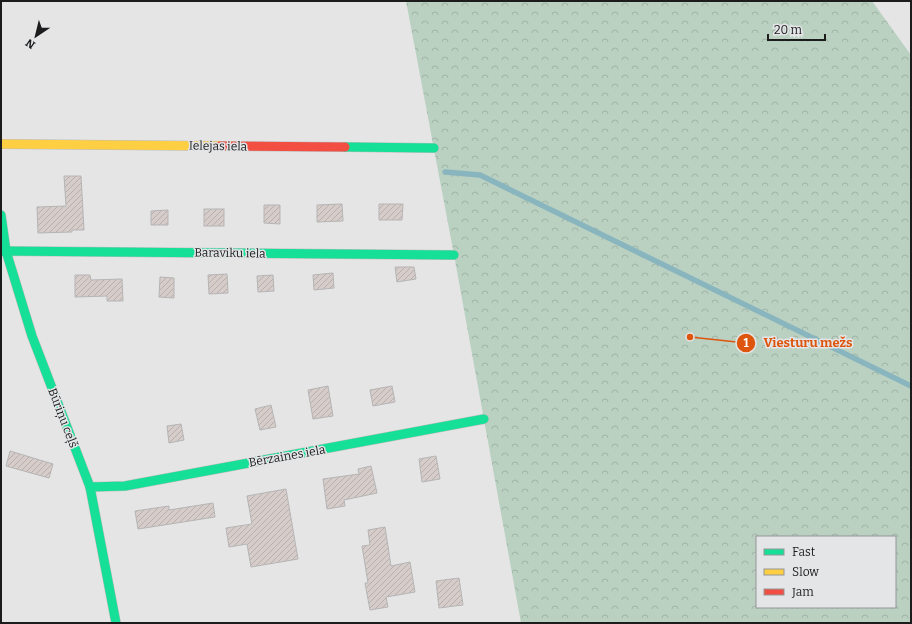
<svg xmlns="http://www.w3.org/2000/svg" width="912" height="624" viewBox="0 0 912 624" font-family="Bitter,serif">
	<style>
		.forest { fill: url(#forest-crowns); fill-rule: evenodd }
		.lines { fill: none; stroke-linecap: round; stroke-linejoin: round }
		.stream { stroke: #89b5be; stroke-width: 5.5 }
		.building { fill: url(#building-hatch); stroke: #b5b5b5 }
		.fast-casing { stroke: #bcbcbd; stroke-width: 10 }
		.slow-casing { stroke: #bcbcbd; stroke-width: 10 }
		.jam-casing { stroke: #bcbcbd; stroke-width: 10 }
		.fast { stroke: #16e098; stroke-width: 9 }
		.slow { stroke: #ffcf43; stroke-width: 9 }
		.jam { stroke: #f24e42; stroke-width: 9 }
		.labels { text-anchor: middle; stroke-width: 3; stroke-linejoin: round; paint-order: stroke }
		.street-label { font-size: 12px; fill: #1c1c1d; stroke: #e4e5e7 }
		.leader { fill: none; stroke: #de560d; stroke-width: 1.5 }
		.callout-dot { fill: #de560d; stroke: #e4e5e7; stroke-width: 1.5 }
		.mark-label { font-size: 12px; text-anchor: middle; font-weight: bold; fill: #fff }
		.callout-label { font-size: 13px; text-anchor: middle; font-weight: bold; fill: #de560d; stroke: #e4e5e7; stroke-width: 3; stroke-linejoin: round; paint-order: stroke }
	</style>
	<defs>
		<pattern id="forest-crowns" width="20" height="18" patternUnits="userSpaceOnUse"><rect width="20" height="18" fill="#bad1c2"/><path d="M2 6a3 3 0 1 1 6 0M12 15a3 3 0 1 1 6 0" fill="none" stroke="#9fb3a6"/></pattern>
		<pattern id="building-hatch" width="6" height="6" patternUnits="userSpaceOnUse"><rect width="6" height="6" fill="#d6ccc9"/><path d="M-1 1l2-2M0 6l6-6M5 7l2-2" fill="none" stroke="#b7afac"/></pattern>
	</defs>
	<rect width="100%" height="100%" fill="#e5e5e6"/>
	<path class="forest" d="M406,1H872L911,55V623H521L454,255ZM757,537H895V607H757Z"/>
	<g class="lines">
		<path class="stream" d="M445,172L480,175L911,386"/>
	</g>
	<g class="building">
		<path d="M64,176H81L84,230H72V232L38,233L37,207L66,206Z"/>
		<path d="M342,204L343,221L317,222V205Z"/>
		<path d="M379,204H403L402,220H379Z"/>
		<path d="M264,205H280V224L264,223Z"/>
		<rect x="204" y="209" width="20" height="17"/>
		<path d="M168,210V225H151V211Z"/>
		<path d="M395,267H414L416,279L397,282Z"/>
		<path d="M333,273L334,288L314,290L313,275Z"/>
		<path d="M227,274L228,293L209,294L208,275Z"/>
		<path d="M75,275H90L91,280L122,279L123,301H107V296L75,297Z"/>
		<path d="M273,275L274,291L258,292L257,276Z"/>
		<path d="M160,277L174,278V298L159,297Z"/>
		<path d="M328,386L333,416L313,419L308,390Z"/>
		<path d="M392,386L395,402L373,406L370,390Z"/>
		<path d="M271,405L276,427L260,430L255,409Z"/>
		<path d="M181,424L184,440L169,443L167,426Z"/>
		<path d="M10,451L53,464L49,478L6,466Z"/>
		<path d="M436,456L440,479L422,482L419,459Z"/>
		<path d="M371,466L377,493L344,500L345,506L327,509L323,479L359,474L358,469Z"/>
		<path d="M286,489L298,559L251,567L247,544L229,547L226,528L252,524L247,496Z"/>
		<path d="M213,503L215,517L138,529L135,511L169,506V510Z"/>
		<path d="M385,527L391,566L410,562L415,592L386,597L388,607L370,610L365,583H368L362,546L370,545L368,530Z"/>
		<path d="M459,578L463,605L439,608L436,581Z"/>
	</g>
	<g class="lines">
		<defs>
			<g id="fast">
				<path d="M345,147L434,148"/>
				<path d="M1,215L6,251L32,336L90,487L116,623"/>
				<path d="M1,251L454,255"/>
				<path d="M90,487L125,486L484,419"/>
			</g>
			<path id="slow" d="M1,144L220,146"/>
			<path id="jam" d="M220,146L345,147"/>
		</defs>
		<use href="#fast" class="fast-casing"/>
		<use href="#slow" class="slow-casing"/>
		<use href="#jam" class="jam-casing"/>
		<use href="#fast" class="fast"/>
		<use href="#slow" class="slow"/>
		<use href="#jam" class="jam"/>
	</g>
	<g class="labels">
		<g class="street-label">
			<text transform="translate(218 146) rotate(1)" y="4">Ielejas iela</text>
			<text transform="translate(230 253) rotate(1)" y="4">Baraviku iela</text>
			<text transform="translate(63 418) rotate(69)" y="4">Būriņu ceļš</text>
			<text transform="translate(287 456) rotate(-10)" y="4">Bērzaines iela</text>
		</g>
	</g>
	<path class="leader" d="M690 337L746 343"/>
	<g class="callout-dot">
		<circle cx="690" cy="337" r="4"/>
		<circle cx="746" cy="343" r="10"/>
	</g>
	<g class="mark-label">
		<text x="746" y="347">1</text>
	</g>
	<g class="callout-label">
		<text x="808" y="347">Viesturu mežs</text>
	</g>
	<rect width="912" height="624" fill="none" stroke="#1c1c1d" stroke-width="4"/>
	<rect x="756" y="536" width="140" height="72" fill="#e4e5e7" stroke="#949596"/>
	<rect x="764" y="549" width="20" height="6" fill="#16e098" stroke="#949596"/>
	<text x="792" y="556" font-size="12" fill="#1c1c1d">Fast</text>
	<rect x="764" y="569" width="20" height="6" fill="#ffcf43" stroke="#949596"/>
	<text x="792" y="576" font-size="12" fill="#1c1c1d">Slow</text>
	<rect x="764" y="589" width="20" height="6" fill="#f24e42" stroke="#949596"/>
	<text x="792" y="596" font-size="12" fill="#1c1c1d">Jam</text>
	<g transform="translate(36 36) rotate(215)" stroke="#e4e5e7" stroke-width="3" paint-order="stroke">
	<path d="M0-3L7 15L0 10L-7 15Z" fill="#1c1c1d"/>
	<text y="-6" font-size="11" font-weight="bold" text-anchor="middle" fill="#1c1c1d">N</text>
	</g>
	<path d="M768 34v6h57v-6" fill="none" stroke="#1c1c1d" stroke-width="2"/>
	<text x="774" y="34" font-size="12" fill="#1c1c1d" stroke="#e4e5e7" stroke-width="3" paint-order="stroke">20 m</text>
</svg>
